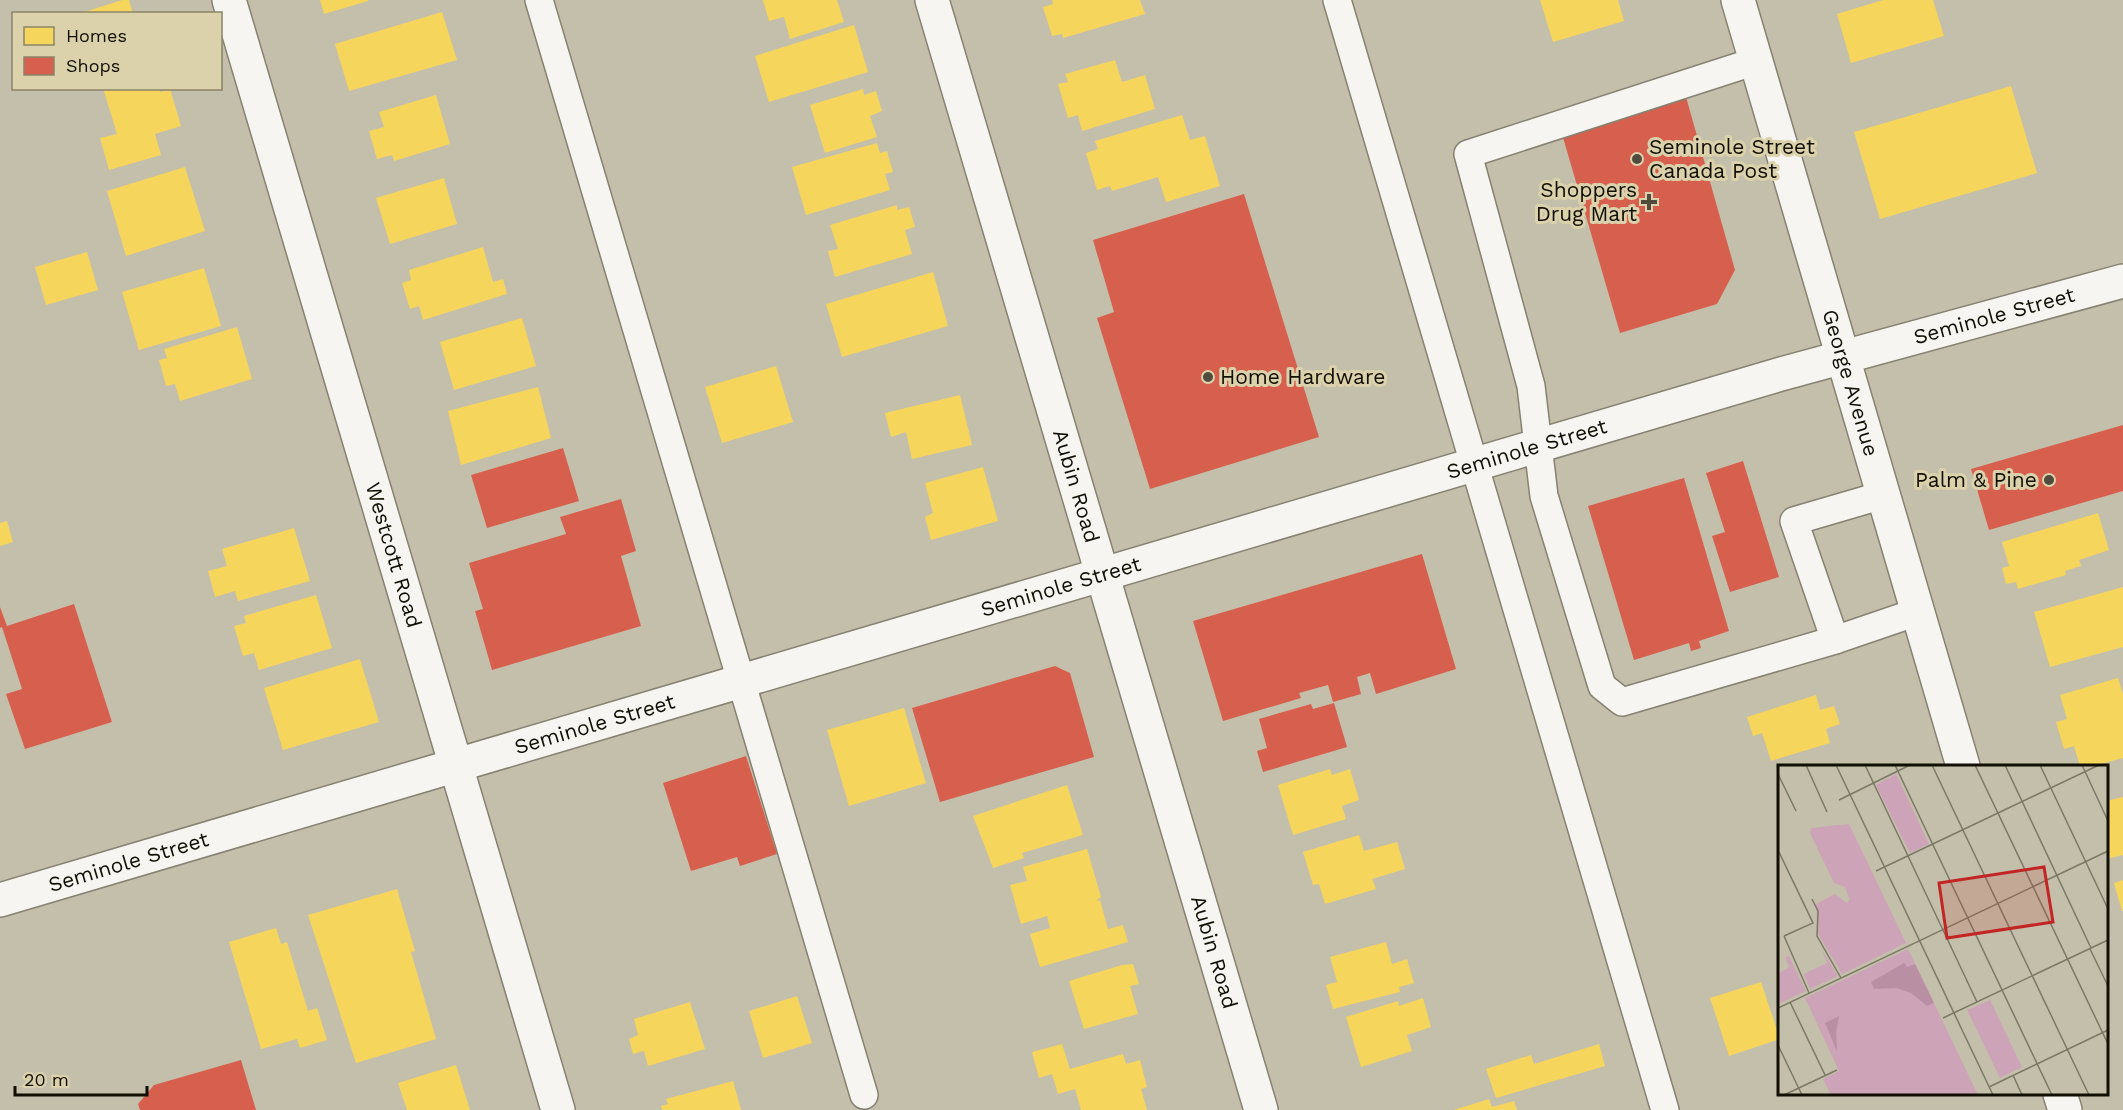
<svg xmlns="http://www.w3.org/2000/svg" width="2123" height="1110" viewBox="0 0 2123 1110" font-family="'Work Sans',sans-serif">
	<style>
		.homes { fill: #f6d55c }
		.shops { fill: #d6604d }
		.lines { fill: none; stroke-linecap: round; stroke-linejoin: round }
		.lane-casing { stroke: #868272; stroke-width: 30 }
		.street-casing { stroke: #868272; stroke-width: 36 }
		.secondary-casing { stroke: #868272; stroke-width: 36 }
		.lane { stroke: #f6f5f2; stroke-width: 27 }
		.street { stroke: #f6f5f2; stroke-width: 33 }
		.secondary { stroke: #f6f5f2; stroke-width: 33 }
		.poi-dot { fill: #504c3d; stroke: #dbd2ac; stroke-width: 2 }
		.labels { text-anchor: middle; stroke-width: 6; stroke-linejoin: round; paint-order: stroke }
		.poi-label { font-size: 21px; fill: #110e03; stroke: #dbd2ac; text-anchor: start }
		.street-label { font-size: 21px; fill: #110e03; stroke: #dbd2ac }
		.inset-road { fill: none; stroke: #7c7867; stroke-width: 1.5 }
		.view { fill: #c22524; fill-opacity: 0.15; stroke: #c22524; stroke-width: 3 }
		.inset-edge { fill: none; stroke: #110e03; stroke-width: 3 }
	</style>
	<rect width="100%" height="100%" fill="#c4bfaa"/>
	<g class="homes">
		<path d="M122,0H129L133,14H78Z"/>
		<path d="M320,0H368V1L324,14Z"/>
		<path d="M763,0H837L844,22L790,39L784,17L769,21Z"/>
		<path d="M1052,0H1140L1145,14L1063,38L1062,34L1052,36L1043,7L1053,4Z"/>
		<path d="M1540,0H1618L1624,21L1553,42Z"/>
		<path d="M1883,0H1933L1944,36L1851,63L1837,14Z"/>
		<path d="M442,12L457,60L349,91L335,44Z"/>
		<path d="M854,25L868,72L769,102L755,56Z"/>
		<path d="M1115,60L1122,82L1145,75L1155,109L1082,131L1078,115L1068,118L1058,84L1068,82L1065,74Z"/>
		<path d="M2011,86L2037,173L1880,219L1854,132Z"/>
		<path d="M103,88H159L160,92L170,89L181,126L155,134L161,155L109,170L100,138L117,134Z"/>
		<path d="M863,89L864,95L876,91L882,111L870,116L877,137L825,153L810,105Z"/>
		<path d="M436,95L450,144L394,161L392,155L377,159L369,131L384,127L379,112Z"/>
		<path d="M1182,115L1190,140L1205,136L1220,186L1166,202L1158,177L1112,191L1110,186L1097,190L1086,153L1098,149L1095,141Z"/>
		<path d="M877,143L880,153L887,151L893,172L885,174L890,190L806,215L792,167Z"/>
		<path d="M185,167L205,231L126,256L107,191Z"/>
		<path d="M444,178L457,224L390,244L376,198Z"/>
		<path d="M897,205V210L909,207L910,210L915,227L905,230L912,254L835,277L828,251L838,249L830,225Z"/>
		<path d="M483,247L493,282L503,279L507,294L423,320L419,306L410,309L402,283L411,280L409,270Z"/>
		<path d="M87,252L98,290L46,305L35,267Z"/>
		<path d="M204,268L221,326L139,350L122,292Z"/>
		<path d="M933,272L948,326L842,357L826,304Z"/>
		<path d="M522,318L536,366L454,390L440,342Z"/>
		<path d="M237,327L252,379L180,401L175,384L166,386L159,360L167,358L164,349Z"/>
		<path d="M776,366L793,422L722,443L705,387Z"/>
		<path d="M538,387L551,438L461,465L448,411Z"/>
		<path d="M960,395L972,445L912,459L906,432L891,437L885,413Z"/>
		<path d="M983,467L998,521L931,540L925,517L933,513L925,483Z"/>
		<path d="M2098,513L2109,550L2079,560L2081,566L2065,571L2066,575L2018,589L2016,582L2006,584L2002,568L2009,566L2002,542Z"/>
		<path d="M7,521L13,542L0,546V523Z"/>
		<path d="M294,528L310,581L238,601L235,591L215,597L208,571L227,566L222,549Z"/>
		<path d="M2123,587V647L2050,667L2034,612Z"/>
		<path d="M316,595L332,648L259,670L254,653L243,656L234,626L246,623L244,616Z"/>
		<path d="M360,659L379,722L283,750L264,688Z"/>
		<path d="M2118,678L2123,694V758L2093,766H2080L2074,746L2064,749L2056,722L2067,719L2060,695Z"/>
		<path d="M1816,695L1820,710L1834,706L1840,724L1826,729L1830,743L1771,761L1762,733L1753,736L1747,717Z"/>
		<path d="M904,708L926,783L849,806L827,730Z"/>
		<path d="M1330,769L1332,775L1350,769L1359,800L1342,806L1346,819L1293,835L1278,785Z"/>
		<path d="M1067,785L1083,835L1022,853L1024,858L993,868L973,816Z"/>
		<path d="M2123,797V855L2106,859V801Z"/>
		<path d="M1359,835L1364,851L1397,842L1405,869L1372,879L1376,889L1325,904L1319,884L1313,885L1303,852Z"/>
		<path d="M1087,849L1101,897L1096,901L1100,900L1108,929L1123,925L1128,942L1040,967L1030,934L1050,928L1047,916L1021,924L1010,885L1027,881L1023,867Z"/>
		<path d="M2123,880V911H2122L2114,883Z"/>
		<path d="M397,889L415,951L411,952L436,1039L356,1063L308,915Z"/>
		<path d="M276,928L281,944L287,942L308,1011L317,1008L327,1040L300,1048L297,1039L261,1049L229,942Z"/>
		<path d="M1386,942L1392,964L1407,959L1414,983L1399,987L1400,992L1333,1009L1326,985L1337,982L1330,957Z"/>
		<path d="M1133,964L1139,984L1130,986L1138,1014L1084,1029L1069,981L1122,965Z"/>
		<path d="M1761,982L1780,1039L1729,1056L1710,998Z"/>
		<path d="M797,996L812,1043L763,1058L749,1011Z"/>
		<path d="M1423,998L1431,1027L1407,1035L1412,1051L1361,1067L1346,1017L1398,1001L1399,1006Z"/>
		<path d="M690,1002L705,1049L648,1066L644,1051L633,1054L629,1039L638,1035L634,1019Z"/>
		<path d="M1062,1044L1070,1069L1123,1054L1126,1064L1140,1060L1147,1087L1141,1089L1147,1110H1081L1075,1089L1058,1094L1052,1074L1039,1078L1032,1052Z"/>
		<path d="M1599,1044L1605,1066L1496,1098L1486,1069L1531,1055L1534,1064Z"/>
		<path d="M456,1065L470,1110H407L398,1083Z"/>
		<path d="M733,1081L741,1110H662L661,1106L668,1104L666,1099Z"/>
		<path d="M1489,1099L1492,1107L1514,1101L1517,1110H1454Z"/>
	</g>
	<g class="shops">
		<path d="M1686,97L1735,270L1717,304L1620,333L1562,134Z"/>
		<path d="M1244,194L1319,437L1150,489L1097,318L1114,312L1093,240Z"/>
		<path d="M2123,425V491L1989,530L1971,469Z"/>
		<path d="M563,448L579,501L487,528L471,475Z"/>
		<path d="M1743,461L1779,577L1730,592L1712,536L1725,532L1706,473Z"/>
		<path d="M1684,478L1729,631L1699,641L1701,648L1691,651L1689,643L1634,660L1588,506Z"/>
		<path d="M621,499L636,551L621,556L641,626L492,670L475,611L483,609L469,563L566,534L560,517Z"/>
		<path d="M1422,554L1456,669L1376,694L1370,673L1357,677L1361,694L1333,702L1328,685L1299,693L1301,698L1223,721L1193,621Z"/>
		<path d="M74,604L112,722L25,749L6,694L22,689L2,627L0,628V607L7,626Z"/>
		<path d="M1055,666L1070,673L1094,757L940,802L912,708Z"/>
		<path d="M1334,703L1347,747L1263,772L1257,751L1267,748L1259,719L1311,704L1313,709Z"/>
		<path d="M746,756L777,854L740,866L737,857L691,871L663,783Z"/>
		<path d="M241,1060L256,1110H140L138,1104L154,1085Z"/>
	</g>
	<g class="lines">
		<defs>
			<g id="lane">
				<path d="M539,0L864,1095"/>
				<path d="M1337,0L1665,1110"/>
				<path d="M1756,61L1468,154L1531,386L1544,496L1602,686L1622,702L1835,640"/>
				<path d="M1883,495L1794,521L1835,640L1917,612"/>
			</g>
			<g id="street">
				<path id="s1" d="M229,0L558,1110"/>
				<path id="s2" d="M932,0L1261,1110"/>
				<path id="s3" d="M1738,0L1963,766"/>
				<path d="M2060,1094L2065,1110"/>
			</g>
			<g id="secondary">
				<path id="s4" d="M0,900L1781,374L2123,281"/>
			</g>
		</defs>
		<use href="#lane" class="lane-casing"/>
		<use href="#street" class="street-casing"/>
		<use href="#secondary" class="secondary-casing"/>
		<use href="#lane" class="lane"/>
		<use href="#street" class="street"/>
		<use href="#secondary" class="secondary"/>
	</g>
	<g class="poi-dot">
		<circle cx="1637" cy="159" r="6"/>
		<path d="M1646 193h6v6h6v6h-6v6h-6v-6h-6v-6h6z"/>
		<circle cx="1208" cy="377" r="6"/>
		<circle cx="2049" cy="480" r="6"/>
	</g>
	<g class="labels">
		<g class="poi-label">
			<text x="1649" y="154">Seminole Street<tspan x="1649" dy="24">Canada Post</tspan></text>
			<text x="1637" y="197" text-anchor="end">Shoppers<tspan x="1637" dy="24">Drug Mart</tspan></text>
			<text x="1220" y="384">Home Hardware</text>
			<text x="2037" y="487" text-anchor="end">Palm &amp; Pine</text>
		</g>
		<g class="street-label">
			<text dy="7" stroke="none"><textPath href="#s4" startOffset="2078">Seminole Street</textPath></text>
			<text dy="7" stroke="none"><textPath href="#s3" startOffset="399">George Avenue</textPath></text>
			<text dy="7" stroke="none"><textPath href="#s4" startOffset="1592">Seminole Street</textPath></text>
			<text dy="7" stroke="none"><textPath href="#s2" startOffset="507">Aubin Road</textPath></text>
			<text dy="7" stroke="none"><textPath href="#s1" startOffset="579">Westcott Road</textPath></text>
			<text dy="7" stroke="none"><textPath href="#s4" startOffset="1106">Seminole Street</textPath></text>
			<text dy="7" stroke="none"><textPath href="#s4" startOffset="620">Seminole Street</textPath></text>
			<text dy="7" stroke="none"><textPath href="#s4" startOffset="134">Seminole Street</textPath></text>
			<text dy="7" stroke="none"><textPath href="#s2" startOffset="993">Aubin Road</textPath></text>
		</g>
	</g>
	<g transform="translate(1778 765)">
		<rect width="330" height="330" fill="#c4bfaa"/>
		<path d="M118,9L151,79L132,88L98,20ZM71,59L128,178L64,209L40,169L38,139L57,129L69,138L71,134L67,122L56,118L32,68L33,63ZM130,184L200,330H53L45,314L61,306L27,233ZM44,185L60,211L32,224L26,209L49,198ZM11,191L28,226L0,239V209L11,202L7,192ZM212,235L244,302L222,313L189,245Z" fill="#cda3b8"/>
		<path d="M126,198L129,202L137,199L156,238L149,241L133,228L118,223L96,224L93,217ZM61,251L58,268L59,286L47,258Z" fill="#b98fa4"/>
		<path class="inset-road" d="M28,0L49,47M58,0L215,330M87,0L199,237M117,0L274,330M154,0L311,330M197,0L330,279M227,0L313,183M262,0L330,144M304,0L330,56M0,9L18,46M61,35L132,0M0,85L35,158L6,171M98,106L321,0M34,134L40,146L39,171L63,213M6,171L31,228M312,184L330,221M12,237L47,310M0,243L330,86M165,253L330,175M0,280L24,330M235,310L244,330M211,322L330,265M6,330L59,305"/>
		<path class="view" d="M266,102L275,157L169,173L161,118Z"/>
		<rect width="330" height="330" class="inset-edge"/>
	</g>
	<rect x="12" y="12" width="210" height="78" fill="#dbd2ac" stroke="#8a8468" stroke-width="1.5"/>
	<rect x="24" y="27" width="30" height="18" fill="#f6d55c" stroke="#8a8468" stroke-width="1.5"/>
	<text x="66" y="42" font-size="18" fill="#110e03">Homes</text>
	<rect x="24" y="57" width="30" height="18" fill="#d6604d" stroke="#8a8468" stroke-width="1.5"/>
	<text x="66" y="72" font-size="18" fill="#110e03">Shops</text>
	<path d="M15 1086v9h132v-9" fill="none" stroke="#110e03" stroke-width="3"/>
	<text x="24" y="1086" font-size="18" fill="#110e03" stroke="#dbd2ac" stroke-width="4.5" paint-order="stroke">20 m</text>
</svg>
